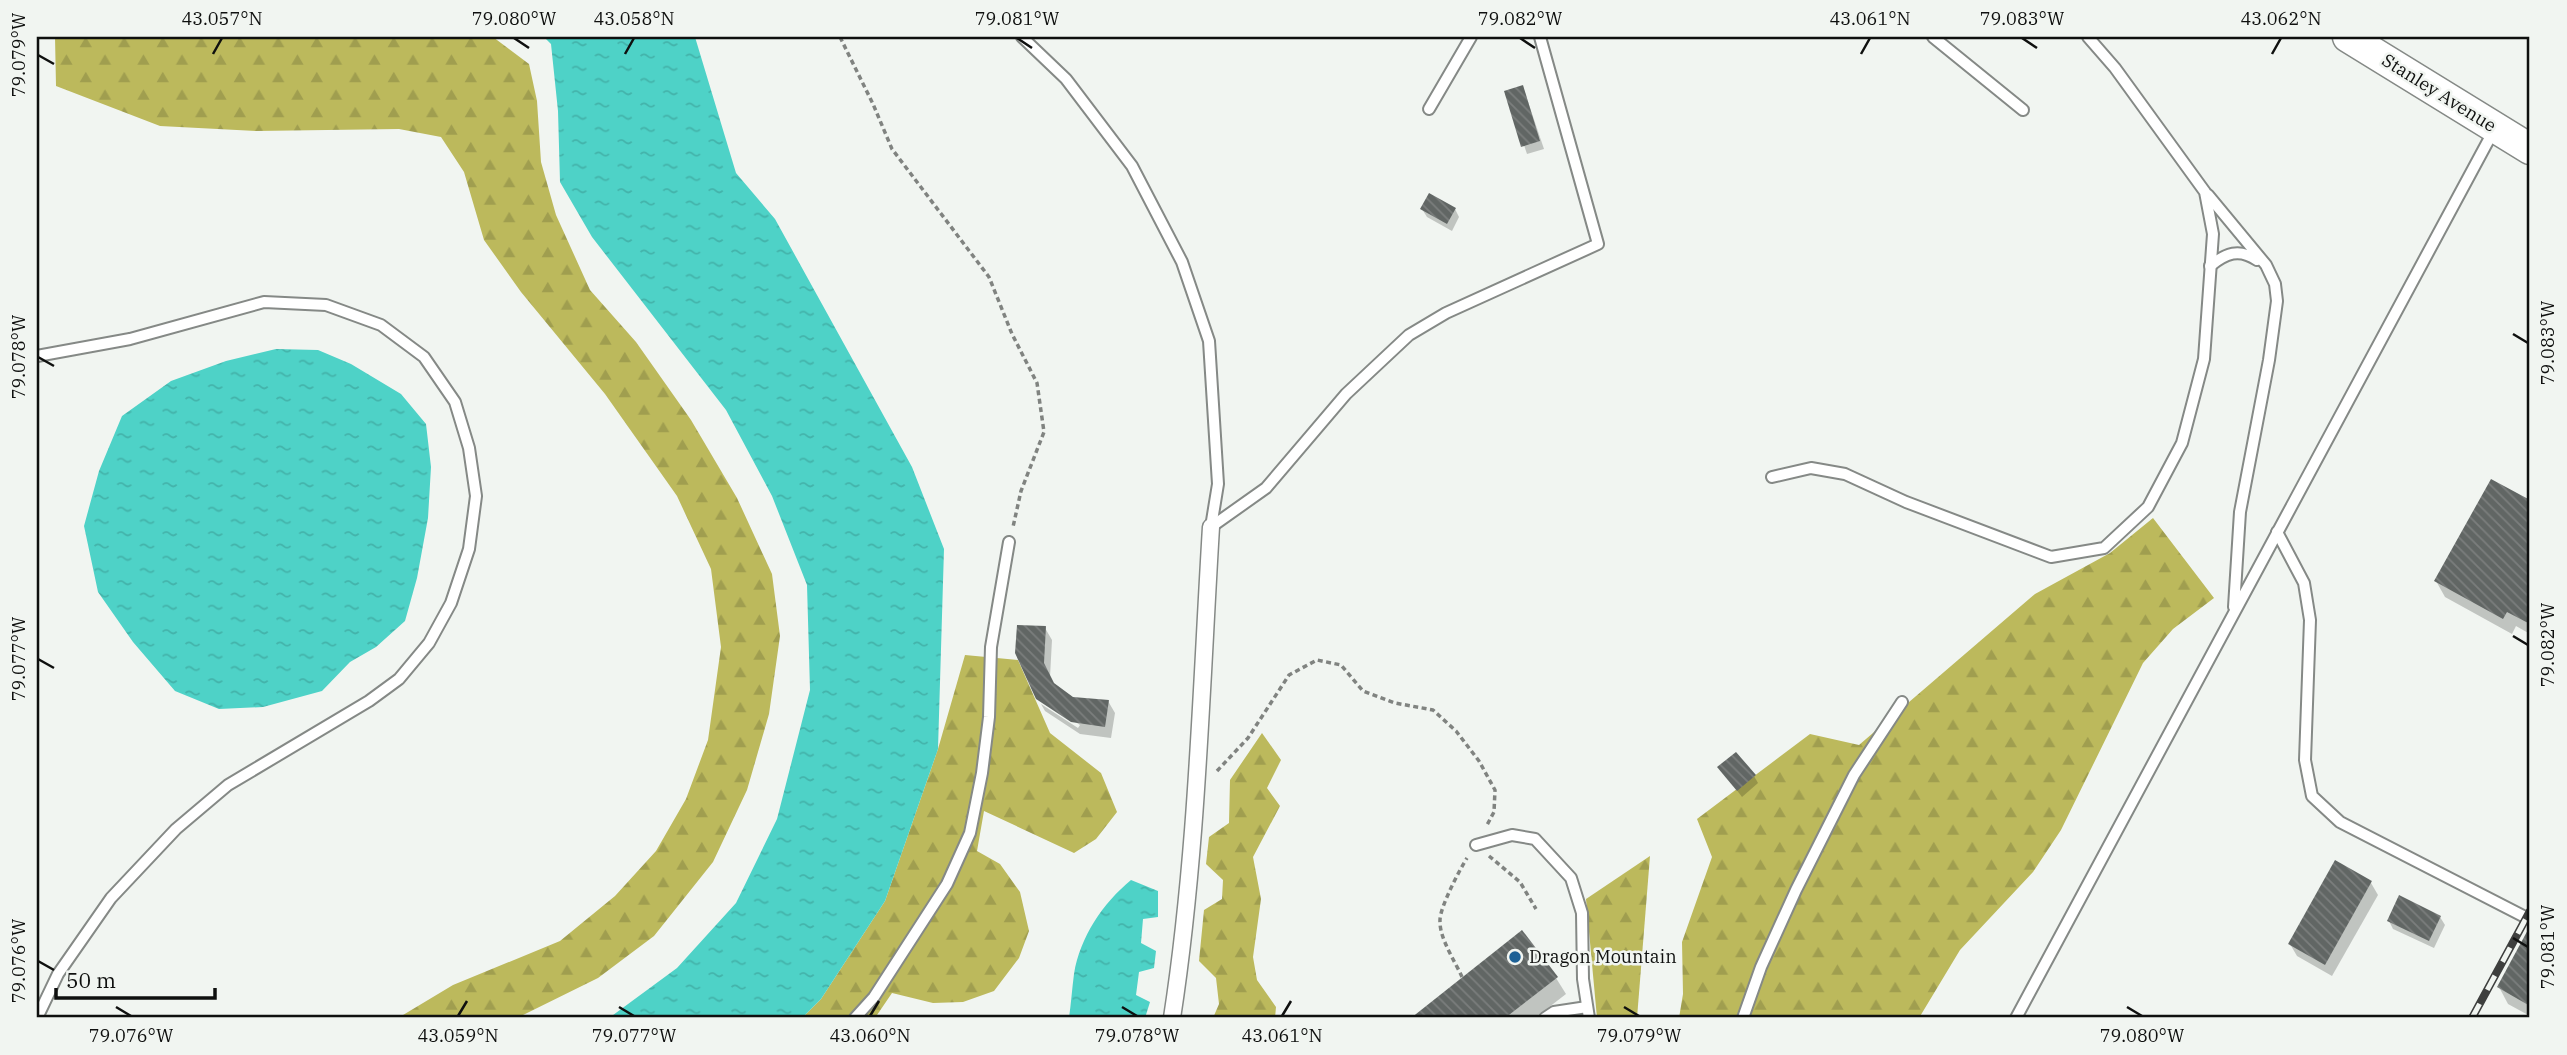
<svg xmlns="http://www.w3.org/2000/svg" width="2567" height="1055" viewBox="0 0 2567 1055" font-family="'IBM Plex Serif',serif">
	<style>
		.forest { fill: url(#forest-firs) }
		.water { fill: url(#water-ripples) }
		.shadow { fill: #0003 }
		.building { fill: url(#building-back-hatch) }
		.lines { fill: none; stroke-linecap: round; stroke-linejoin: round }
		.service-casing { stroke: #858986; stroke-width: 14 }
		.pedestrian-casing { stroke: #858986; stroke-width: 19 }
		.secondary-casing { stroke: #858986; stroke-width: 33 }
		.path { stroke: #808380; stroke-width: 3.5; stroke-dasharray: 5 3.5; stroke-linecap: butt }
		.service { stroke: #fff; stroke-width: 10 }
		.pedestrian { stroke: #fff; stroke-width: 16 }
		.secondary { stroke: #fff; stroke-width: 30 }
		.rail-casing { stroke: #3e3f3e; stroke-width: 8 }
		.rail { stroke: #f1f5f1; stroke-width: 5; stroke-dasharray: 16; stroke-linecap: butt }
		.ticks { fill: none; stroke: #0f100f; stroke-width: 2.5 }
		.poi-dot { fill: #1d6196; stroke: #f1f5f1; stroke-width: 2.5 }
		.labels { text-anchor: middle; stroke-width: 5; stroke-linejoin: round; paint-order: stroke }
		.street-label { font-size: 18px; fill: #0f100f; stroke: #f1f5f1 }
		.poi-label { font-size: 18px; fill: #0f100f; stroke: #f1f5f1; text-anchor: start }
		.neatline { fill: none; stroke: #0f100f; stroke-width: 2.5 }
		.ticks-label { font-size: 18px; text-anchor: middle; fill: #0f100f }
	</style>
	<defs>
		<pattern id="forest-firs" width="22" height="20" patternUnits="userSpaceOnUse" patternTransform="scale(1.75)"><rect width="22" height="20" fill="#bcb95c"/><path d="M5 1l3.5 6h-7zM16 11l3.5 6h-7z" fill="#a09e4f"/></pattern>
		<pattern id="water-ripples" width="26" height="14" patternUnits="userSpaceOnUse" patternTransform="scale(1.75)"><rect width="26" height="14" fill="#4ed2c7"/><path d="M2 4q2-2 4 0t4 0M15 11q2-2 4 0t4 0" fill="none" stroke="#43b3aa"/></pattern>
		<pattern id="building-back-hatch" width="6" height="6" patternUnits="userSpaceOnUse" patternTransform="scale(1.75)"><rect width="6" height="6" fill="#616664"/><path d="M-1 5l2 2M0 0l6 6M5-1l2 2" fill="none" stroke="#7b7e7d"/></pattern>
	</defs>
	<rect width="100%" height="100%" fill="#f1f5f1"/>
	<g class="forest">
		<path d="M55,37H493L529,64L537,101L541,162L556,215L590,290L636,342L691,420L737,498L772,574L780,636L769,714L747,790L713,862L654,936L598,978L517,1018H398L453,985L560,941L615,896L656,851L686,799L708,740L721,647L711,569L677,496L605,394L521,292L484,240L464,172L441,137L399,129L256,131L160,126L56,86Z"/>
		<path d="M2153,518L2214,598L2173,629L2143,663L2061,830L2033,872L1960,950L1919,1018H1679L1683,994L1682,942L1712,857L1697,819L1810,734L1859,745L2035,594L2110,553Z"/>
		<path d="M965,655L1018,660L1050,733L1101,773L1117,812L1096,839L1074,853L984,811L977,851L1000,864L1020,892L1029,931L1019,958L994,991L963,1002L933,1003L892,993L875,1018H802L821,999L885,901L938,749Z"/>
		<path d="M1262,733L1281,760L1267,788L1280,806L1253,857L1261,899L1253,957L1257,980L1276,1007L1275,1018H1213L1219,1004L1216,978L1199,961L1204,910L1222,899L1223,880L1206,864L1209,837L1229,823L1230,780Z"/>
		<path d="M1650,856L1637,1018H1597L1586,899Z"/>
	</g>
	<g class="water">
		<path d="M544,37H695L736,173L775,219L912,467L944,549L938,749L885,901L821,999L802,1018H609L677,968L736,903L777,819L810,690L807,585L772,496L726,410L592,237L560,182L558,111L551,44Z"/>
		<path d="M276,349L318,350L351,364L401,394L426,424L431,467L428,518L417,578L405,621L376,647L350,662L322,691L263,707L219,709L175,691L133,642L98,592L84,526L99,471L122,416L171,381L226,361Z"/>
		<path d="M1131,880L1158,891V917L1143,919L1141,943L1156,951L1154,968L1139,972L1136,995L1150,1002L1145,1018H1069C1071,1004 1072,989 1074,974C1080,937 1103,903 1131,880Z"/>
	</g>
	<g class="shadow">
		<path d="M1523,87L1544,149L1527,154L1506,92Z"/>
		<path d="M1422,209H1455L1459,217L1452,231L1427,217Z"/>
		<path d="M2491,481L2530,502V634L2516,626L2512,634L2445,597L2436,581Z"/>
		<path d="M1045,628L1052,640L1050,677L1055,686L1072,698L1108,701L1115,713L1111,738L1080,734L1045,711L1041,704L1078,728L1080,725L1038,698Z"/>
		<path d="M1720,768L1754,776L1758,783L1742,797Z"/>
		<path d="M2371,883L2378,895L2332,976L2297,956L2290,944Z"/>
		<path d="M2440,917L2445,925L2434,948L2393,929L2389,921Z"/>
		<path d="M2530,930V1016L2508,1004L2499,987Z"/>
		<path d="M1521,933L1556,978L1566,994L1535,1018H1414Z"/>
	</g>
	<g class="building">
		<path d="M1523,85L1540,141L1521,147L1504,91Z"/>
		<path d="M1429,193L1456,208L1447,224L1420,209Z"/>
		<path d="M2491,479L2530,500V624L2507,612L2503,619L2434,581Z"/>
		<path d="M1017,625L1046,626L1044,663L1054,683L1073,697L1109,700L1105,727L1071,722L1036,699L1015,653Z"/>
		<path d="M1736,752L1756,775L1737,791L1717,767Z"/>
		<path d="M2335,860L2372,881L2325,965L2288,944Z"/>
		<path d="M2399,895L2441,916L2429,941L2387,921Z"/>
		<path d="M2530,926V1006L2497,987Z"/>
		<path d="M1522,930L1558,977L1505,1018H1411Z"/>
	</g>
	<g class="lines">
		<defs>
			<g id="service">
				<path d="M1022,37L1066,79L1132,166L1182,262L1209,341L1218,484L1211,527"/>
				<path d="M1933,37L2023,110"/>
				<path d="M1429,109L1471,37"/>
				<path d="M2208,195L2266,265L2275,284L2277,301L2269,360L2240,512L2234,607"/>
				<path d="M2210,266C2226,253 2239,248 2257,260"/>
				<path d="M37,356L130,339L264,302L326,305L381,325L424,357L455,402L469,448L476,496L469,549L451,603L429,643L399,679L369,701L228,785L176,829L111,898L58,974L37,1018"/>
				<path d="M1772,477L1811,468L1845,474L1906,502L2051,557L2104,548L2148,507L2182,443L2204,359L2213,234L2205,192L2115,68L2088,37"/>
				<path d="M1211,527L1266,488L1346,394L1409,335L1446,313L1598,244L1540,37"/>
				<path d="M2277,532L2304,583L2310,620L2305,760L2312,796L2340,822L2527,918"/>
				<path d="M1476,845L1512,835L1535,839L1571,878L1582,913L1583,979L1589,1018"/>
				<path d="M855,1018L874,997L947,884L970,833L982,773L989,717L991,647L1009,542"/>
				<path d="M1545,1018L1554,1012L1587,1007"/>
				<path d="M1743,1018L1761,967L1796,890L1854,775L1902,702"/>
				<path d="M2016,1018L2494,130"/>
			</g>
			<path id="pedestrian" d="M1172,1018C1197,856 1201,691 1211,527"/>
			<path id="secondary" d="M2348,37L2530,149"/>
		</defs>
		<use href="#service" class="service-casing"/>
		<use href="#pedestrian" class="pedestrian-casing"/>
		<use href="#secondary" class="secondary-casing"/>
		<g class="path">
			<path d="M840,37L873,104L892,149L989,277L1012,334L1037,383L1044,432L1021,491L1013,527"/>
			<path d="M1217,771L1248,738L1289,675L1317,660L1341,665L1363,691L1395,703L1433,710L1456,731L1479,761L1495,790L1494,812L1487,825"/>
			<path d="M1489,856L1520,882L1536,909"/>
			<path d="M1462,977C1455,961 1439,938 1440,920C1440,907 1460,869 1467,858"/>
		</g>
		<use href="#service" class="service"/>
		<use href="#pedestrian" class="pedestrian"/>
		<use href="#secondary" class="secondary"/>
		<defs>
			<path id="rail" d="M2472,1018L2530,911"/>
		</defs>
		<use href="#rail" class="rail-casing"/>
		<use href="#rail" class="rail"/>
	</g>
	<path class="ticks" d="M514,38L529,48M1017,38L1032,48M1520,38L1535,48M2022,38L2037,48M213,54L222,38M625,54L634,38M1861,54L1870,38M2272,54L2281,38M38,55L54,64M2513,334L2528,343M38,357L54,366M2513,636L2528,645M38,659L54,668M2513,938L2528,947M38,961L54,970M116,1007L131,1016M619,1007L634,1016M1122,1007L1137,1016M1624,1007L1639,1016M2127,1007L2142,1016M458,1016L467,1001M870,1016L879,1001M1282,1016L1291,1001"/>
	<circle class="poi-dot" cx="1515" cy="957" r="7"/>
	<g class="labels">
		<g class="street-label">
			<text transform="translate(2439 93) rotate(32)" y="6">Stanley Avenue</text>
		</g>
		<g class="poi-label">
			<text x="1529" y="963">Dragon Mountain</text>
		</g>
	</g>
	<rect width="2567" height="1055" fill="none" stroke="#f1f5f1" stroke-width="77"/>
	<path d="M56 988v10h159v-10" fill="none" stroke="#0f100f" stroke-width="3.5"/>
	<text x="66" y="988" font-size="21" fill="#0f100f" stroke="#f1f5f1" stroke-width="5" paint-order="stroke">50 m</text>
	<rect x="38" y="38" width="2490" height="978" class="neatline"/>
	<g class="ticks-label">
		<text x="222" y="25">43.057°N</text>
		<text x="514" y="25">79.080°W</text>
		<text x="634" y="25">43.058°N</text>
		<text x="1017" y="25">79.081°W</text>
		<text x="1520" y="25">79.082°W</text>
		<text x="1870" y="25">43.061°N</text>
		<text x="2022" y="25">79.083°W</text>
		<text x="2281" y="25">43.062°N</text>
		<text transform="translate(19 55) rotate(-90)" y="6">79.079°W</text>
		<text transform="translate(2548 343) rotate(-90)" y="6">79.083°W</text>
		<text transform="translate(19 357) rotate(-90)" y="6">79.078°W</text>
		<text transform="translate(2548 645) rotate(-90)" y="6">79.082°W</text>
		<text transform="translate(19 659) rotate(-90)" y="6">79.077°W</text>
		<text transform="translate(2548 947) rotate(-90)" y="6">79.081°W</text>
		<text transform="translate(19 961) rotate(-90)" y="6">79.076°W</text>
		<text x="131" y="1042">79.076°W</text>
		<text x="458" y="1042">43.059°N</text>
		<text x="634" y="1042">79.077°W</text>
		<text x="870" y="1042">43.060°N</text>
		<text x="1137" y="1042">79.078°W</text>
		<text x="1282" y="1042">43.061°N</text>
		<text x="1639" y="1042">79.079°W</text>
		<text x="2142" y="1042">79.080°W</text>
	</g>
</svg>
